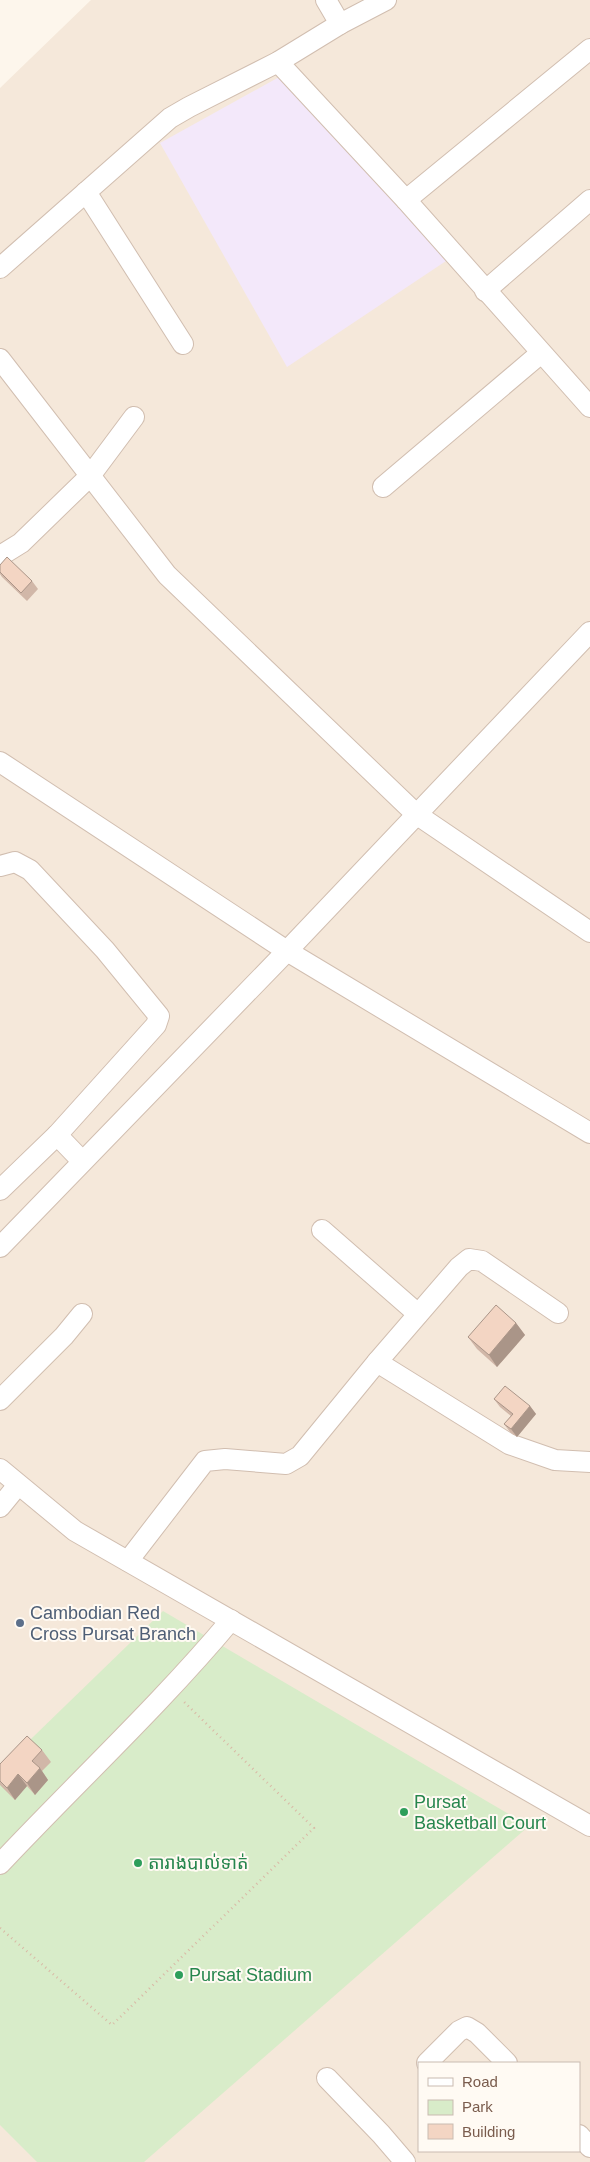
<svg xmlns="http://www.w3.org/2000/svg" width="590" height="2162" viewBox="0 0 590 2162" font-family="Helvetica,'Noto Sans Khmer',sans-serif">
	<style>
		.residential { fill: #f5e8da; fill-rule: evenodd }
		.education { fill: #f3e8fa }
		.green { fill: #d8ecc9 }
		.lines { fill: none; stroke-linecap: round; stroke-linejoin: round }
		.minor-casing { stroke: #d1beb0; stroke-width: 22 }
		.path { stroke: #d9b8a5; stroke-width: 2.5; stroke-dasharray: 1 4; stroke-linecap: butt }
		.minor { stroke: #fff; stroke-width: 20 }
		.wall { fill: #d1b7a8 }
		.shaded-wall { fill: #aa9588 }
		.building { fill: #f3d5c3; stroke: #aa9588 }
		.service-dot { fill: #5c6f8a; stroke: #fffaf3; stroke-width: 2 }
		.leisure-dot { fill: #2e9e5b; stroke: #fffaf3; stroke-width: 2 }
		.labels { text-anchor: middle; stroke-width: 4; stroke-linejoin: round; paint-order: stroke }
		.service-label { font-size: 18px; fill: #4e5e75; stroke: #fffaf3; text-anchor: start }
		.leisure-label { font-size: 18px; fill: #27864d; stroke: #fffaf3; text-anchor: start }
	</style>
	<rect width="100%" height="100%" fill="#fdf6ec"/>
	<path class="residential" d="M91,0H590V2162H0V88ZM419,2063H579V2151H419Z"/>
	<path class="education" d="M281,76L449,259L287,367L160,143Z"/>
	<path class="green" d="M163,1611L529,1826L144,2162H37L0,2125V1769Z"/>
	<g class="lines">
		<defs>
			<g id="minor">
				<path d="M326,0L340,24"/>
				<path d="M278,62L406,200L590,407"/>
				<path d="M86,192L183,344"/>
				<path d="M406,200L590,49"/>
				<path d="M0,268L170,118L189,107L278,62L340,24L386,0"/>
				<path d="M485,291L590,200"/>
				<path d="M0,359L167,575L416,814L590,932"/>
				<path d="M383,487L541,353"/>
				<path d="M0,556L21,543L90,476L134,417"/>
				<path d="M0,762L287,951L590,1133"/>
				<path d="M0,866L15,862L30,870L105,950L159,1016L156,1025L57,1135L0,1190"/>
				<path d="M57,1135L82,1161"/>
				<path d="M322,1230L418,1314"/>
				<path d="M0,1247L287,951L590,632"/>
				<path d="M377,1362L509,1444L555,1460L590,1462"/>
				<path d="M0,1400L64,1336L82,1314"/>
				<path d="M0,1469L75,1531L590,1826"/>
				<path d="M0,1507L18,1485"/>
				<path d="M128,1561L205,1461L225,1459L286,1464L300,1456L377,1362L459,1267L469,1259L482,1261L558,1313"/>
				<path d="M0,1864C77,1782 159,1706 231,1620"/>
				<path d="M427,2063L459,2031L467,2027L477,2033L507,2063"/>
				<path d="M327,2078L381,2134L405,2162"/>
				<path d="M579,2135L590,2147"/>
			</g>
		</defs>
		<use href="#minor" class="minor-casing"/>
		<path class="path" d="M0,1928L112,2025L314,1828L182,1700"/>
		<use href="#minor" class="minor"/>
	</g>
	<g class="wall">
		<path d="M0,565L32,581L38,589L27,601L2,577L0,574Z"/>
		<path d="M516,1323L525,1335L497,1367L477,1349L468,1337Z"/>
		<path d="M494,1399L530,1406L536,1414L517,1437L510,1432L504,1424L511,1416L500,1407Z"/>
		<path d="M42,1750L51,1762L42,1771L48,1780L35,1795L27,1786L15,1800L0,1785V1764Z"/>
	</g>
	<g class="shaded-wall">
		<path d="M516,1323L525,1335L497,1367L489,1355Z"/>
		<path d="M530,1406L536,1414L517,1437L511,1429Z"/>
		<path d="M40,1768L48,1780L35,1795L27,1783Z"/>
		<path d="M18,1774L27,1786L15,1800L7,1788Z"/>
	</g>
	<g class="building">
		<path d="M7,557L32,581L21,593L0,572V565Z"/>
		<path d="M496,1305L516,1323L489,1355L468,1337Z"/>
		<path d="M505,1386L530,1406L511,1429L504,1424L513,1414L494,1399Z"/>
		<path d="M27,1736L42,1750L32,1761L40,1768L27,1783L18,1774L7,1788L0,1781V1764Z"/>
	</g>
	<circle class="service-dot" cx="20" cy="1623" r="5"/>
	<g class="leisure-dot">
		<circle cx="404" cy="1812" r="5"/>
		<circle cx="138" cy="1863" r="5"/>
		<circle cx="179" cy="1975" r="5"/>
	</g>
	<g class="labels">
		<g class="service-label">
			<text x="30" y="1619">Cambodian Red<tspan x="30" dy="21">Cross Pursat Branch</tspan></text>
		</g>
		<g class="leisure-label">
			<text x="414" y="1808">Pursat<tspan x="414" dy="21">Basketball Court</tspan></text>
			<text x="148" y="1869">តារាងបាល់ទាត់</text>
			<text x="189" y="1981">Pursat Stadium</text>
		</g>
	</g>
	<rect x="418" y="2062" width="162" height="90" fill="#fffaf3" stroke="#cabbb1"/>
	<rect x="428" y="2078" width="25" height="8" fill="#ffffff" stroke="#cabbb1"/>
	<text x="462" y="2087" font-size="15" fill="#7a5c4d">Road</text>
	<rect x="428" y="2100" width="25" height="15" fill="#d8ecc9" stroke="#cabbb1"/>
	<text x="462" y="2112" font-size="15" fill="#7a5c4d">Park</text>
	<rect x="428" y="2124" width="25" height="15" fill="#f3d5c3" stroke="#cabbb1"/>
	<text x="462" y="2137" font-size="15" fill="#7a5c4d">Building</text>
</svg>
